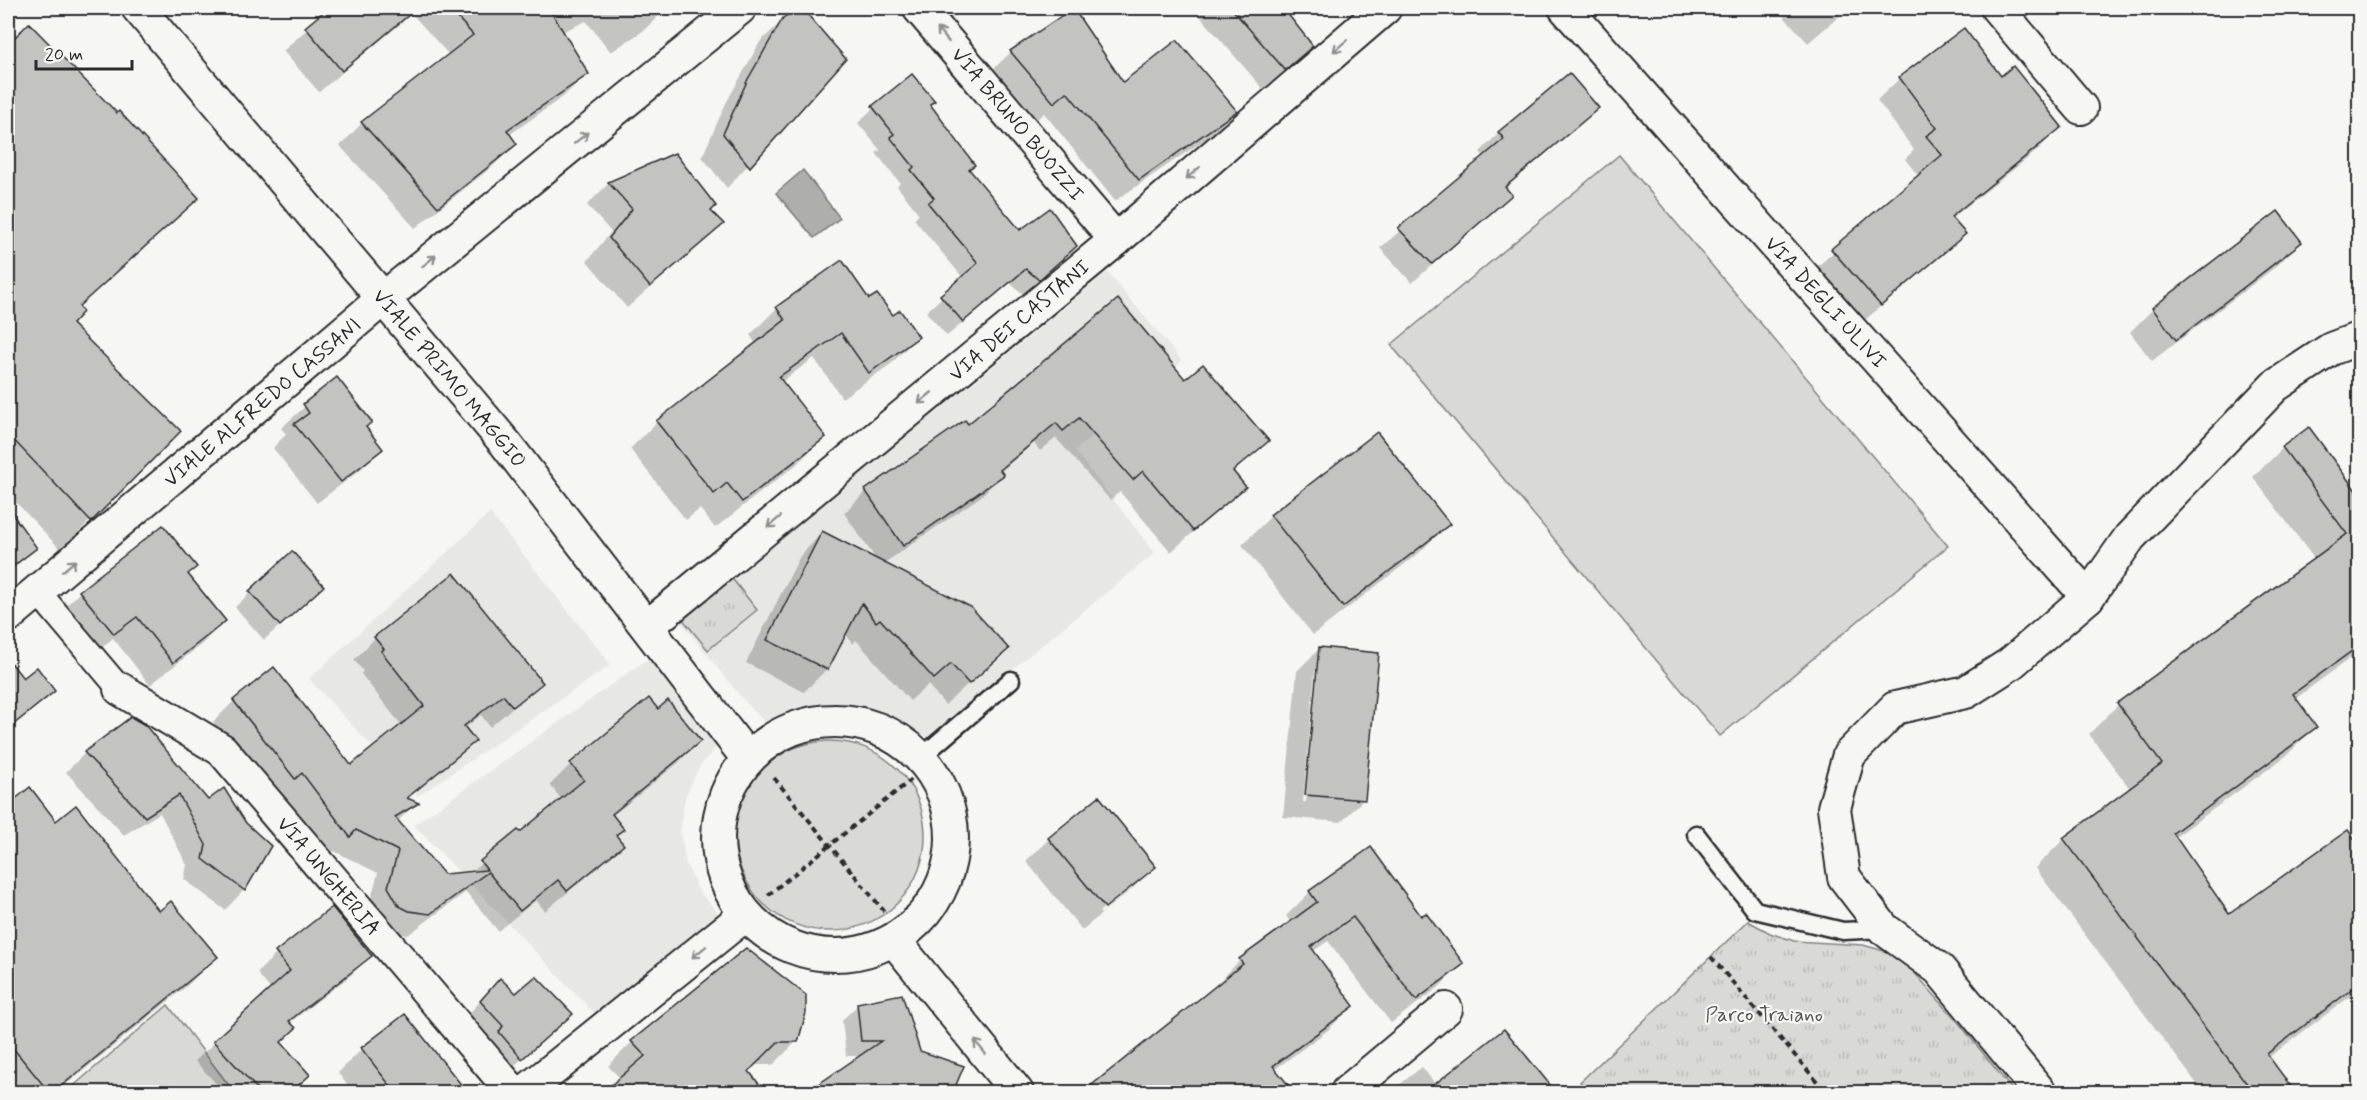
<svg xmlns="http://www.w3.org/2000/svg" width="2367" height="1100" viewBox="0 0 2367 1100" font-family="Mynerve,sans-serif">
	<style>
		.built { fill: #e7e7e3 }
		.park { fill: url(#park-tufts); stroke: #828280; stroke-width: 1.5 }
		.garden { fill: #d9d9d5; stroke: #828280; stroke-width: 1.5 }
		.water { fill: #aeaeab; stroke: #7a7a78; stroke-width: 1.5 }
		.shadow { fill: #0003; fill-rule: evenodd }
		.building { fill: #c3c3c0; stroke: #2b2b2b; stroke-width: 1.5 }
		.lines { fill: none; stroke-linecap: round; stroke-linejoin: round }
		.service-casing { stroke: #2b2b2b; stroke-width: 21 }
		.pedestrian-casing { stroke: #2b2b2b; stroke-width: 28 }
		.minor-casing { stroke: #2b2b2b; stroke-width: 36 }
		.path { stroke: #2b2b2b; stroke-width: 4; stroke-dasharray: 6 4.5; stroke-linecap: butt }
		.service { stroke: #f6f6f2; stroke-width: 16 }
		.pedestrian { stroke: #f6f6f2; stroke-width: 24 }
		.minor { stroke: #f6f6f2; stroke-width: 32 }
		.oneway { stroke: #90908e }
		.labels { text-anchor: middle; stroke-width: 4.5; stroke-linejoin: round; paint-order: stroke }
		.street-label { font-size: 21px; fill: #2b2b2b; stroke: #f6f6f2 }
		.park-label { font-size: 21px; fill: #565656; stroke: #f6f6f2 }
	</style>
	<defs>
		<pattern id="park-tufts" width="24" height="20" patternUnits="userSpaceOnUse" patternTransform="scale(1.5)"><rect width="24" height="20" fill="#d9d9d5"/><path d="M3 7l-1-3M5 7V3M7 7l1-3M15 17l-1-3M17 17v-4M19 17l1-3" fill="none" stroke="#babab7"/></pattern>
	</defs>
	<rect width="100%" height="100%" fill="#f6f6f2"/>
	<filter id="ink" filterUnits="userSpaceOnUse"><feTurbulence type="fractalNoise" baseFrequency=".0167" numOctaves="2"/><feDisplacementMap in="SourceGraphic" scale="12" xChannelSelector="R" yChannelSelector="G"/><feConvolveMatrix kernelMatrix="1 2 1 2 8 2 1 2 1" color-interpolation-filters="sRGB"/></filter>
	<g filter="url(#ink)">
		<g class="built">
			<path d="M1107,272L1182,361L1075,451L1155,553L929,737L852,712L808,711L766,724L736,691L678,618L973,383Z"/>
			<path d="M490,513L611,665L418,796L309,679Z"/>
			<path d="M656,653L721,742L699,767L685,797L680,831L686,864L700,893L723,918L595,1014L414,825Z"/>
		</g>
		<g class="park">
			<path d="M730,576L757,610L708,650L681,617Z"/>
			<path d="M1748,921L1770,933L1794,941L1863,945L1892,953L1906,963L1959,1023L2014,1092H1591L1580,1082Z"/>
		</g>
		<g class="garden">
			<path d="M1619,155L1948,546L1720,736L1391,345Z"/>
			<circle cx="830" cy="836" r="95"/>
			<path d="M168,1005L234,1092H74L71,1088Z"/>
		</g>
		<path class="water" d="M803,170L840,218L814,238L776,193Z"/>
		<g class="shadow">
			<path d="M330,8H665L666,9L643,31L611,52L586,21L562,32L587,74L564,96L509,135L515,144L493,166L415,228L340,146L362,123L449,55L412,14L319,92L283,51Z"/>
			<path d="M801,8L844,59L727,188L702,157L726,103L760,42L784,19Z"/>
			<path d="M939,8H970L948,20Z"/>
			<path d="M1193,8H1281L1311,46L1264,90Z"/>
			<path d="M1776,8H1849L1808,43Z"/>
			<path d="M1073,10L1122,84L1235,111L1213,134L1115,201L1044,113L1031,124L988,74L1011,52Z"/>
			<path d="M29,25L66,108L8,156V46Z"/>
			<path d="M1900,78H2000L2060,127L2038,150L1951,219L1964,234L1857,327L1810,273L1919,177L1905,159L1914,150L1877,100Z"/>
			<path d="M929,105L968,170L1019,232L1060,261L1023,294L1010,283L947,336L926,312L963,278L914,219L919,214L897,186L900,183L876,153L880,150L858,123L873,108Z"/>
			<path d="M1597,108L1505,189L1510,195L1412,283L1380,248L1485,158L1480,152L1499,133Z"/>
			<path d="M75,130L197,198L78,308L69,324L178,431L61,550L8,494V207Z"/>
			<path d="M609,183L709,211L721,224L627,308L587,261L611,232L587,205Z"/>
			<path d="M2278,213L2300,242L2278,265L2152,361L2130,332L2153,309Z"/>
			<path d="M842,262L869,301L917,337L891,364L842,398L814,358L781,382L824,437L797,464L715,528L700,509L686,520L630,449L657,422L756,344L750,335L777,308Z"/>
			<path d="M336,379L365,428L381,448L359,471L317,503L273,448L286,434L281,428Z"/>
			<path d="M1185,381L1267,441L1233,473L1244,487L1171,552L1120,492L1110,500L1056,438L1040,451L1034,443L1000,472L1002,475L980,497L883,564L1006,649L945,705L928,685L910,701L856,640L853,644L845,633L827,669L804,692L746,663L800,556L822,533L878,562L844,513L866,491L965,422L968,426Z"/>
			<path d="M2308,429L2360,498V664L2353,656L2295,699L2315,727L2286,756L2174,838L2228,916L2360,849V989L2268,1058L2294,1092H2203L2035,868L2064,839L2131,790L2089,734L2118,705L2315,560L2253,477L2283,448Z"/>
			<path d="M8,510L35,548L8,574Z"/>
			<path d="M1271,516L1448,524L1419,553L1313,635L1242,545Z"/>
			<path d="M292,553L307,601L264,640L235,607Z"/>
			<path d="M187,574L224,621L202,644L150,685L113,638L91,656L58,614L80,592Z"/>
			<path d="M375,638L541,683L490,727L481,715L464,729L474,740L407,799L416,803L397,822L444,875L470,873L518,832L520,834L562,800L550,785L571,764L657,711L699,741L678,763L612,816L622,829L615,836L622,845L600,866L545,911L536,900L498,931L466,892L408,935L387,932L368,909L378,873L334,851L327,857L280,793L273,799L213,722L234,701L351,767L402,726L361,674L363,671L354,660Z"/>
			<path d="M1320,648L1363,800L1341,822L1283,817L1297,671ZM1315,671H1318L1306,802H1303Z"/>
			<path d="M8,694L26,712L8,731Z"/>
			<path d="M85,753L208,802L245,824L269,846L244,890L225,910L184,879L187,865L160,813L124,835L66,772Z"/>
			<path d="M30,790L56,823L159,913L216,957L188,985L57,1092H8V807Z"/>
			<path d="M1049,839L1154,867L1132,889L1082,930L1026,861ZM1132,884V888L1101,914L1099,912Z"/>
			<path d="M1310,892L1421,919L1462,964L1438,988L1391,1023L1328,941L1312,952L1352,1006L1328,1030L1274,1070L1290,1089L1286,1092H1088L1217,987L1216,985L1240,960L1291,923L1286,916Z"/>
			<path d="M332,909L370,956L351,975L289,1023L279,1043L308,1075L290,1092H224L195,1061L271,990L257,973L276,954Z"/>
			<path d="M485,996L556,1029L506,1073L466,1017Z"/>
			<path d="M858,1005L919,1052L962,1066L952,1092H875L853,1067L864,1056H846L842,1020Z"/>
			<path d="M405,1016L465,1092H353L338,1073L362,1049Z"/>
			<path d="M1504,1031L1554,1092H1390L1422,1067L1436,1085Z"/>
			<path d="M797,1041L773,1065H753L747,1071L763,1092H605L621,1079L608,1066L632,1042Z"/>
			<path d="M841,1071L857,1092H809Z"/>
		</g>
		<g class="building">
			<path d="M328,8H417L342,71L305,27Z"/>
			<path d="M449,8H549L589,74L507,130L517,144L438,207L361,122L473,35Z"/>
			<path d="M798,8H802L846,59L750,167L723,134L748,79L783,18Z"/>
			<path d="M1073,8L1123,82L1177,40L1237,111L1139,180L1067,92L1054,103L1010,51Z"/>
			<path d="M1231,8H1283L1313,46L1285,70Z"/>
			<path d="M29,23L117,113L119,111L199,198L79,306L83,312L72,324L181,431L91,522L8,434V44Z"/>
			<path d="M1964,28L2001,76L2013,66L2062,127L1951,217L1966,234L1881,306L1831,249L1942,155L1926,136L1937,128L1899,77Z"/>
			<path d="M1569,73L1599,108L1505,187L1512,195L1432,264L1398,228L1504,139L1498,132Z"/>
			<path d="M912,74L935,101L930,104L975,165L969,169L1020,230L1050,208L1077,246L1039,280L1026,269L963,322L940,295L978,263L928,203L934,198L911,170L914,167L890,137L894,134L872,106Z"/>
			<path d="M675,153L716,206L711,211L724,224L650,287L609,238L632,209L608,182Z"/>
			<path d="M2278,211L2302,242L2176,340L2152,308Z"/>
			<path d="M842,260L869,299L877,294L893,315L900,310L919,337L869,373L841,333L779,377L826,437L742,502L727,483L714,494L656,421L785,320L776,307Z"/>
			<path d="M1118,299L1185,379L1203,364L1269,441L1233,471L1246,487L1193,531L1143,471L1133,480L1079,418L1063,431L1056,423L1000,470L1004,475L903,546L865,490L965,420L968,424Z"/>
			<path d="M337,377L372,422L366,427L383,449L341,482L294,424L309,413L303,404Z"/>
			<path d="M2309,427L2360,496V645L2293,694L2317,727L2173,833L2229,914L2348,830L2360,846V983L2267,1054L2295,1092H2253L2063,838L2162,764L2117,703L2347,534L2282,447Z"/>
			<path d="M1377,432L1450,524L1343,607L1270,515Z"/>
			<path d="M8,508L37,548L8,570Z"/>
			<path d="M163,525L197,567L188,574L226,621L173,663L137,617L114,634L79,591Z"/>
			<path d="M822,531L971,607L1009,649L969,684L951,664L934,679L880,619L876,622L862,603L828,670L767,640Z"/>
			<path d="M292,551L324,586L280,626L249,591Z"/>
			<path d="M454,573L543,683L513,707L503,695L464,726L476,741L407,798L419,803L395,817L444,874L487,870L480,861L518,830L520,832L584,780L570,763L649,698L658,709L668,700L701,741L612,814L624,829L616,835L624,845L567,891L558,880L520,911L488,872L430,914L409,911L399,906L388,887L398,851L356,830L350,837L302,773L295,779L233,700L274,667L351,765L424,706L381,651L384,649L374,637Z"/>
			<path d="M1319,647L1379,653L1365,800L1305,795Z"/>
			<path d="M8,659L23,678L37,667L55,691L8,729Z"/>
			<path d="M131,717L145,725L208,800L224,788L246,823L271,846L245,891L203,859L206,845L179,795L145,817L84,752Z"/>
			<path d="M30,787L56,821L76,805L159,911L171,901L218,957L54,1092H49L8,1042V805Z"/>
			<path d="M1099,796L1156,867L1105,908L1048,838Z"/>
			<path d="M1371,847L1421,916L1426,913L1464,964L1416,1000L1353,917L1311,947L1354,1006L1273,1066L1294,1092H1083L1243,964L1239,959L1317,902L1309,891Z"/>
			<path d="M332,907L372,956L289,1021L296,1028L281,1042L310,1075L291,1092H260L213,1041L290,971L275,952Z"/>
			<path d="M746,948L806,995V1013L798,1042H778L749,1071L765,1092H603L645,1056L631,1041Z"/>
			<path d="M536,976L573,1014L522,1059L499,1032L503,1026L480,1001L500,978L516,993Z"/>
			<path d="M902,994L920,1051L964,1066L953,1092H807L881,1041H861L857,1003Z"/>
			<path d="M405,1014L467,1092H395L361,1048Z"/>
			<path d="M1504,1029L1556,1092H1425Z"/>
		</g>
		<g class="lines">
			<defs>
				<g id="service">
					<path d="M920,758L1011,680"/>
					<path d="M1696,834L1755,910L1843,931L1884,929"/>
				</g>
				<path id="pedestrian" d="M38,592L120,689"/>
				<g id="minor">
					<path d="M138,8L506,444L748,759"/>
					<path d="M919,8L1116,240"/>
					<path d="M1565,8L2088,597"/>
					<path d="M1997,8L2081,108"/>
					<path d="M8,616L384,298L740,8"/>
					<path d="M647,627L1116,240L1385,8"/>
					<path d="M120,689L222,750L513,1092"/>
					<circle cx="835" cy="838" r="117"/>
					<path d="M894,940L1017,1092"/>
					<path d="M525,1092L745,915"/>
					<path d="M1347,1092L1446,1009"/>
					<path d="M2040,1092L1939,969L1884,929L1844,877L1834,808L1849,755L1895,708L1966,692L2010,664L2088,597L2130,537L2275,386L2331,349L2360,338"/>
				</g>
			</defs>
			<use href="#service" class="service-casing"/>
			<use href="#pedestrian" class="pedestrian-casing"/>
			<use href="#minor" class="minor-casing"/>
			<g class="path">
				<path d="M774,778L884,911"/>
				<path d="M768,895L912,779"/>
				<path d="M1711,957L1826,1092"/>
			</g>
			<use href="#service" class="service"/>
			<use href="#pedestrian" class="pedestrian"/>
			<use href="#minor" class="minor"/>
		</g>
		<defs><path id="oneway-shaft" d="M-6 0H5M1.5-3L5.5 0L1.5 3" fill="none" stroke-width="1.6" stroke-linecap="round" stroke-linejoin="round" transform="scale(1.5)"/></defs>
		<g class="oneway">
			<use href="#oneway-shaft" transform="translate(943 35) rotate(-130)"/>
			<use href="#oneway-shaft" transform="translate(1340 46) rotate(139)"/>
			<use href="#oneway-shaft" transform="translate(581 138) rotate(-39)"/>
			<use href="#oneway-shaft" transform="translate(1193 173) rotate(139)"/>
			<use href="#oneway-shaft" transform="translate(429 261) rotate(-39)"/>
			<use href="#oneway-shaft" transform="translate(925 398) rotate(140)"/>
			<use href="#oneway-shaft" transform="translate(774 522) rotate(140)"/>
			<use href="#oneway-shaft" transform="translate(69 566) rotate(-40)"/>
			<use href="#oneway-shaft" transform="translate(699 952) rotate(141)"/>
			<use href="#oneway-shaft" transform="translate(980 1047) rotate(-129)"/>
		</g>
	</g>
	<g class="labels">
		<g class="street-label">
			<text transform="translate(1018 124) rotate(50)" y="7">VIA BRUNO BUOZZI</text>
			<text transform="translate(1826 302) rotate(48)" y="7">VIA DEGLI ULIVI</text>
			<text transform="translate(1019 320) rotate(-40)" y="7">VIA DEI CASTANI</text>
			<text transform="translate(450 378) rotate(50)" y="7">VIALE PRIMO MAGGIO</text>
			<text transform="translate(262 402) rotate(-40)" y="7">VIALE ALFREDO CASSANI</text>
			<text transform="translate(329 876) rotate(50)" y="7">VIA UNGHERIA</text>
		</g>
		<g class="park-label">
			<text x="1764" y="1021">Parco Traiano</text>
		</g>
	</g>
	<rect width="2367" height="1100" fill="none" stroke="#f6f6f2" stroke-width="30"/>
	<rect x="15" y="15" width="2337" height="1070" fill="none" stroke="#2b2b2b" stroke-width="2" filter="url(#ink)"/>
	<path d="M36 60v9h96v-9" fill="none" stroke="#2b2b2b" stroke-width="3"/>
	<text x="45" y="60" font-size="18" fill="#2b2b2b" stroke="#f6f6f2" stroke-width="4.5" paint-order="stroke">20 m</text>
</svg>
